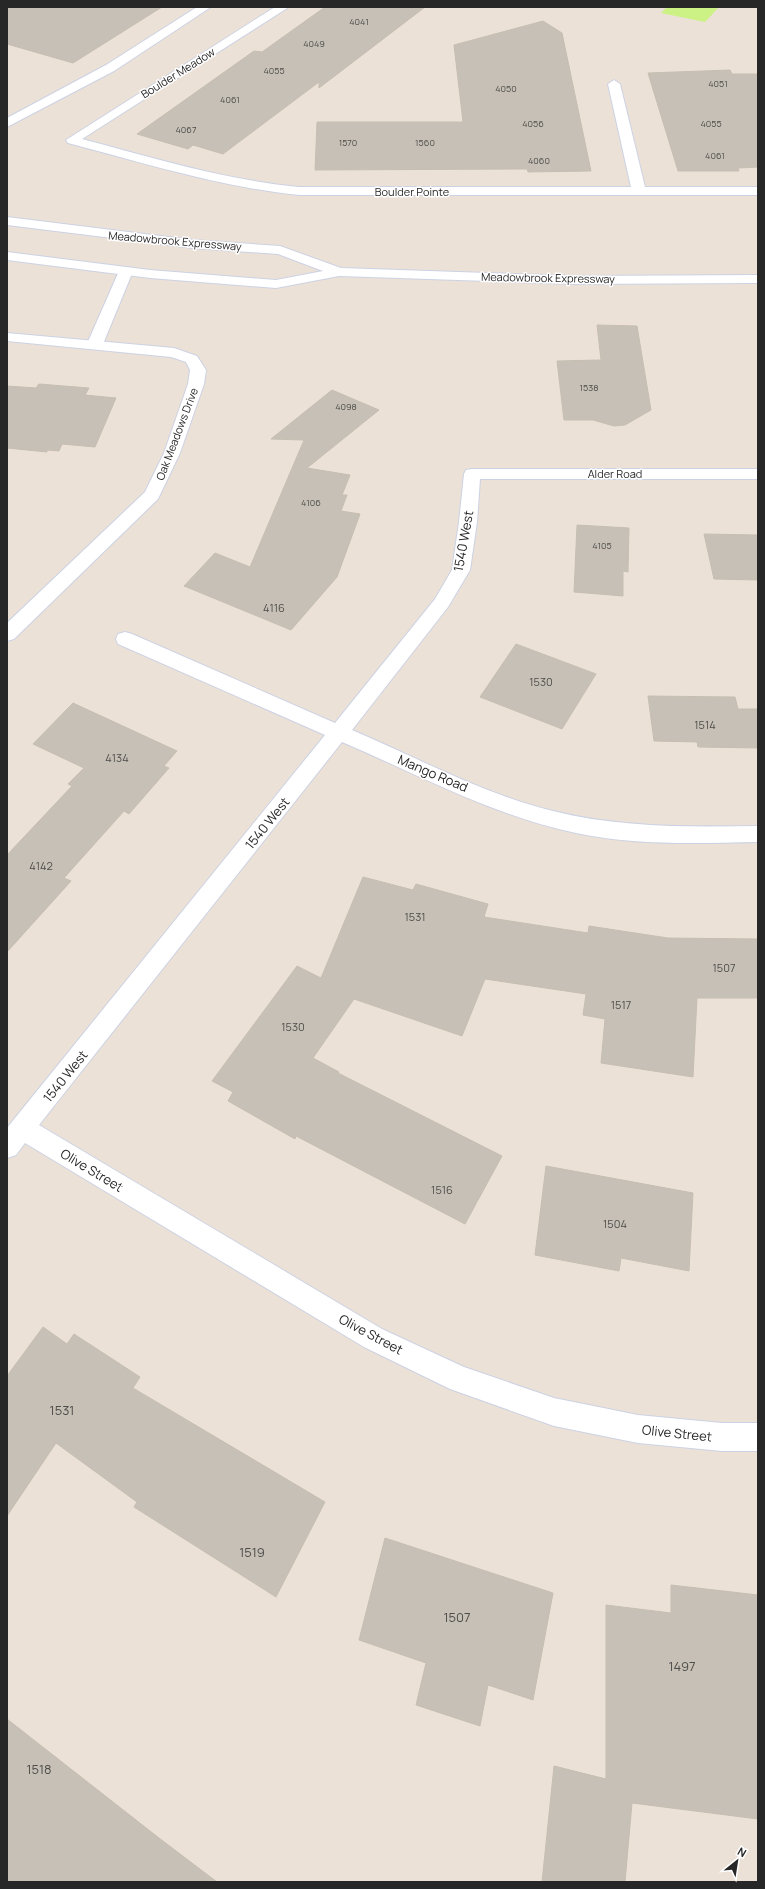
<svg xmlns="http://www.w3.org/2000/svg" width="765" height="1889" viewBox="0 0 765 1889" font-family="Manrope,sans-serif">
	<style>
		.pitch { fill: #ccf286 }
		.building { fill: #c6c0b6; stroke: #c7beb1 }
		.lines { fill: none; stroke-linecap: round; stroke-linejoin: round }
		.service-casing { stroke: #ccd2e3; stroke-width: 2 }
		.minor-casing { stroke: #ccd2e3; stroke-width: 2 }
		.secondary-casing { stroke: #ccd2e3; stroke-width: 2 }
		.service { fill: #fff; fill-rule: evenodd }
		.minor { fill: #fff; fill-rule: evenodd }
		.secondary { fill: #fff; fill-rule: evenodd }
		.labels { text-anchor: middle; stroke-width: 3; stroke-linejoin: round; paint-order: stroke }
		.far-number-label { font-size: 9px; fill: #4f4d4b }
		.far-street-label { font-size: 11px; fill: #272727; stroke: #fff }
		.number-label { font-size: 11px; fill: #4f4d4b }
		.street-label { font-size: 13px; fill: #272727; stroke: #fff }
		.near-number-label { font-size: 13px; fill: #4f4d4b }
	</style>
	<rect width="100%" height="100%" fill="#ece1d7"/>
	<path class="pitch" d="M667,7H719L705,22L661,13Z"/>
	<g class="building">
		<path d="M7,7H162L73,63L7,44Z"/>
		<path d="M325,7H425L319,88V82L223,154L193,145L188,149L137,134L254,51L262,52Z"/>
		<path d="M543,21L562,33L591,171L528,172L527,169L315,170L317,122H463L454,45Z"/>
		<path d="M730,70L732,74H758V167L738,168L739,171H678L648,73Z"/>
		<path d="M597,325L637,326L651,410L625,425L614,426L593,420H564L557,361L601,360Z"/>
		<path d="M39,384L89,388L85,395L116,398L95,447L62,444L59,451L47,450V452L7,448V386L36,388Z"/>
		<path d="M332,390L379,410L307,468L350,475L342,495H347L341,511L360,514L337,577L291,630L184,586L215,553L250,567L304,440L271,439Z"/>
		<path d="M577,525L629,528L628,572L623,571V596L574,592Z"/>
		<path d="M704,534L758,535V580L714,579Z"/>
		<path d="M516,644L596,674L562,729L480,697Z"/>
		<path d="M648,696L735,697L738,709H758V748L698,747L697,742L654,741Z"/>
		<path d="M73,703L177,751L164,766L169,768L129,814L124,811L64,878L71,881L7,952V855L72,786L68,784L84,768L33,744Z"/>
		<path d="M363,877L413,890L416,884L488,904L484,917L588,933L589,926L668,938L758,939V998H697L693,1077L601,1063L605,1019L583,1015L586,994L485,979L462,1036L354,999L313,1058L339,1072L338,1073L502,1156L465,1224L296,1136L295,1139L228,1101L233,1092L212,1081L297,966L321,978Z"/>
		<path d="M546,1166L693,1193L689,1271L621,1258L619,1271L535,1255Z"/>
		<path d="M43,1327L67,1344L74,1334L140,1377L133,1388L325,1502L276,1597L134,1507L137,1502L56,1443L7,1516V1376Z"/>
		<path d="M385,1538L553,1593L533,1700L488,1685L480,1726L416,1705L426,1663L359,1640Z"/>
		<path d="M671,1585L758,1595V1819L632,1803L625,1882H542L554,1766L606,1779V1605L671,1613Z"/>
		<path d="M7,1719L159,1838L217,1882H7Z"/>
	</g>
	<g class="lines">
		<defs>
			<g id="service">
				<path d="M197,7H211L114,71L7,127V118L106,65Z"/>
				<path d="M126,267L131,268L133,271L103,344L100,347H90L87,344L119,271L121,268Z"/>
			</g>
			<g id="minor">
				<path d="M275,7H289L82,139C154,158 225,180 299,187H631L608,84L614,80L620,84L645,187H758V195H299C220,187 144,163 68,143L66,140Z"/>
				<path d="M7,333L174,348L197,356L206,370L204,384L180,453L158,499L14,639L7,641V623L145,492L164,453L188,384L190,370L186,362L171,357L7,341Z"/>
				<path d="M472,469H758V479H480L477,522L470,570L448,607L352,730C418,758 483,794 553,811C621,828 689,827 758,826V842C698,843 636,846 576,833C494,816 419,775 342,742L39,1125L382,1329L464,1367L554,1398L638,1415L722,1423H758V1451H722L638,1443L554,1426L450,1389L364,1347L25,1143L16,1155L7,1158V1128L325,735L118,644L116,639L118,634L125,632L132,634L335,723L435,599L452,570L459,522L464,474L466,470Z"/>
			</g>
			<path id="secondary" d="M7,217L193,240L280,246L341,268L575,276L758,275V283L575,284L339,276L276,288L150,278L7,260V252L150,270L276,280L323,271L278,254L193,248L7,225Z"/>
		</defs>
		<use href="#service" class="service-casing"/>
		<use href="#minor" class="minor-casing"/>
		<use href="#secondary" class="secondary-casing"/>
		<use href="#service" class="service"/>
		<use href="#minor" class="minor"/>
		<use href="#secondary" class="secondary"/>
	</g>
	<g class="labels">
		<g class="far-number-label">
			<text x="359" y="25">4041</text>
			<text x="314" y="47">4049</text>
			<text x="274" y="74">4055</text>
			<text x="718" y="87">4051</text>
			<text x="506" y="92">4050</text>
			<text x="230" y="103">4061</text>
			<text x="533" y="127">4056</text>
			<text x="711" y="127">4055</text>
			<text x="186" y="133">4067</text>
			<text x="348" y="146">1570</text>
			<text x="425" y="146">1560</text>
			<text x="715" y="159">4061</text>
			<text x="539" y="164">4060</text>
			<text x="589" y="391">1538</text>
			<text x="346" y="410">4098</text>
			<text x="311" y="506">4106</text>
			<text x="602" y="549">4105</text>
		</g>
		<g class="far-street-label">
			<text transform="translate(178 73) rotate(-32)" y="4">Boulder Meadow</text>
			<text x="412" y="196">Boulder Pointe</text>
			<text transform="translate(175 241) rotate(5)" y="4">Meadowbrook Expressway</text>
			<text transform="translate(548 278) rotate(1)" y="4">Meadowbrook Expressway</text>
			<text transform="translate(177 434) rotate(-69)" y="4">Oak Meadows Drive</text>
			<text x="615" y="478">Alder Road</text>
		</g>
		<g class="number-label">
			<text x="274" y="612">4116</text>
			<text x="541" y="686">1530</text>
			<text x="705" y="729">1514</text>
			<text x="117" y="762">4134</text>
			<text x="41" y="870">4142</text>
			<text x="415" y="921">1531</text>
			<text x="724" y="972">1507</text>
			<text x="621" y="1009">1517</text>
			<text x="293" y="1031">1530</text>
			<text x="442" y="1194">1516</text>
			<text x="615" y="1228">1504</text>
		</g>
		<g class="street-label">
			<text transform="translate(463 541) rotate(-80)" y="5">1540 West</text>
			<text transform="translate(433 773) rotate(23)" y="5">Mango Road</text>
			<text transform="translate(267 823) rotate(-51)" y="5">1540 West</text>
			<text transform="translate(65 1076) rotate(-51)" y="5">1540 West</text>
			<text transform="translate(92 1170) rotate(31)" y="5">Olive Street</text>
			<text transform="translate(371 1334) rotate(28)" y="5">Olive Street</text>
			<text transform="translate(677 1433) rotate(6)" y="5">Olive Street</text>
		</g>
		<g class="near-number-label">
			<text x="62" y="1415">1531</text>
			<text x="252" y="1557">1519</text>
			<text x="457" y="1622">1507</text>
			<text x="682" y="1671">1497</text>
			<text x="39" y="1774">1518</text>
		</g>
	</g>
	<rect width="765" height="1889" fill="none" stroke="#272727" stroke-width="16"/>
	<g transform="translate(737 1861) rotate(30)" stroke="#ffffff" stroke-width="3" paint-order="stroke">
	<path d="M0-3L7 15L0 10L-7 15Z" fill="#272727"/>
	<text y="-6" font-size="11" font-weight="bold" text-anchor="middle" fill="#272727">N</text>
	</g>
</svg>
